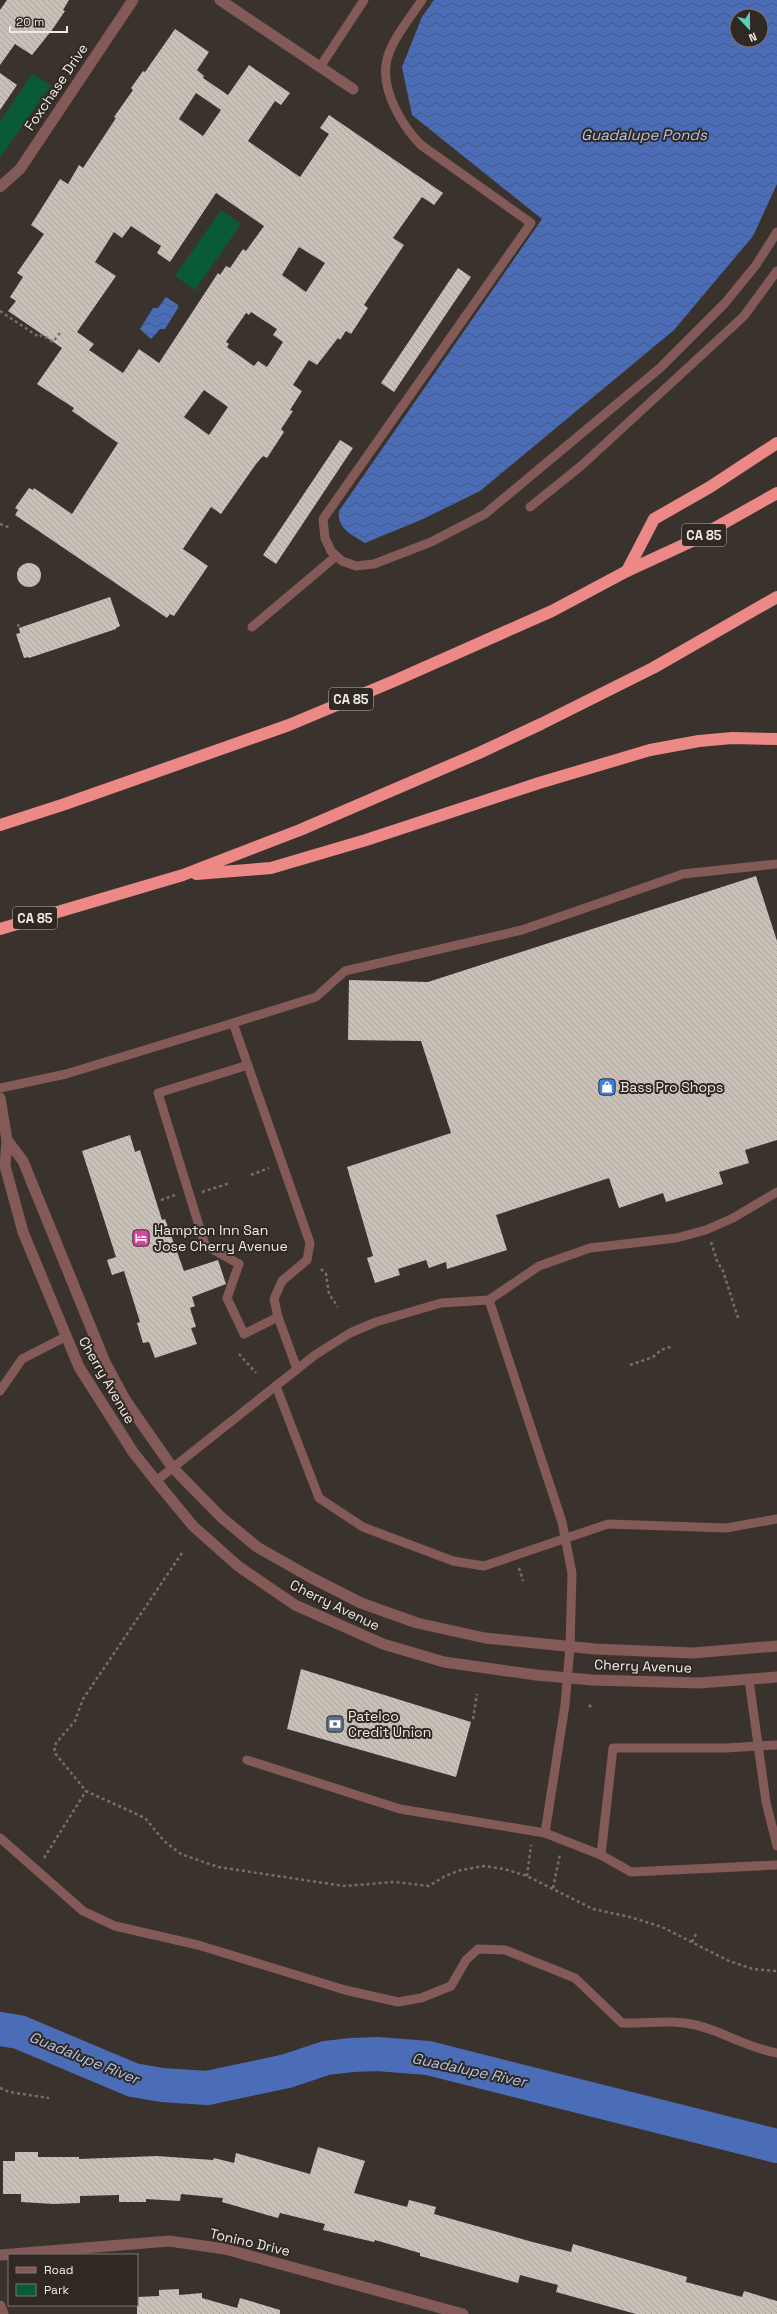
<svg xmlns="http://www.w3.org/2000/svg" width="777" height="2314" viewBox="0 0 777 2314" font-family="'Space Grotesk',sans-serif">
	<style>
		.green { fill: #095b38 }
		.water { fill: url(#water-waves); fill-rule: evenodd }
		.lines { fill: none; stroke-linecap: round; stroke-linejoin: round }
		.river { stroke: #4b6db8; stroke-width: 34 }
		.building { fill: url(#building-back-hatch); fill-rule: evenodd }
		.path { stroke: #756f6a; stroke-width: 2.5; stroke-dasharray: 3 3; stroke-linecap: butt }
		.service { stroke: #835a58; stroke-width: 9 }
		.minor { stroke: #835a58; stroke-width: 11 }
		.tertiary { stroke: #835a58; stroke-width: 11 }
		.motorway { stroke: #ec8885; stroke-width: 12 }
		.labels { text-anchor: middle; stroke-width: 4; stroke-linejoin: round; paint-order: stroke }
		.shield { fill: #302923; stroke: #b5b0ac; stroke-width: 1 }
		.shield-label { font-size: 13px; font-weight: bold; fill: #eeeae6 }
		.street-label { font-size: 14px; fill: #eeeae6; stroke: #302923 }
		.poi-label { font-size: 14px; fill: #eeeae6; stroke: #302923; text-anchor: start }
		.water-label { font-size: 15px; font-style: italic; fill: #afc3ec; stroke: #302923 }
	</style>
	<defs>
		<pattern id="water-waves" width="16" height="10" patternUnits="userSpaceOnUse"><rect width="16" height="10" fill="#4b6db8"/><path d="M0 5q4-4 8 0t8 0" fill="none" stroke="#495a7e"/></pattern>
		<pattern id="building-back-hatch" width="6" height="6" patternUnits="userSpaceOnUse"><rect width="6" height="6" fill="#c9c0b8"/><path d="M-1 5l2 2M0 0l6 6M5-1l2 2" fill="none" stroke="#a8a29b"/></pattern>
	</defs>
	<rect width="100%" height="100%" fill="#3a332d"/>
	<g class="green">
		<path d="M32,74L51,85L0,158V122Z"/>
		<path d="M221,210L241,224L195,290L175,276Z"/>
	</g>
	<g class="water">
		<path d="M434,0H777V184L753,236L674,330L480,491L423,519L365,543C351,534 337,529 339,511L542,219L412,115L402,67L422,17ZM737,16H761V40H737Z"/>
		<path d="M166,297L178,305V308L165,329H160L151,339L140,329L153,308H158Z"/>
	</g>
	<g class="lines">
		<path class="river" d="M0,2029L19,2032L133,2080L162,2085L207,2088L287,2071L326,2058L352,2055L377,2054L428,2058L777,2146"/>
	</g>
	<g class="building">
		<path d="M7,0H69L63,10L65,11L52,30L32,55L15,44L0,65V10Z"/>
		<path d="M175,29L209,52L197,70L204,76L203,78L228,95L249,65L290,93L281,105L275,101L248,141L300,177L329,134L320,128L329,115L443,193L434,205L422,197L393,238L404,245L364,305L368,308L351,334L346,331L340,340L338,338L317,365L309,360L293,385L302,391L290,410L293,411L281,429L284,432L267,458L263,456L256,464L221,514L211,507L183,549L208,566L174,616L170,614L167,618L15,515L18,510L15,508L29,488L33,490L34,488L72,514L118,443L72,411L74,408L37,384L62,348L8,311L16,301L10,297L23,277L17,273L44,234L31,225L60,179L68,184L79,165L83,168L116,118L114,117L133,90L131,88L143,71L145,72ZM196,93L221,110L203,136L179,119ZM216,193L264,226L246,251L243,249L230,268L226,266L220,275L218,273L159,363L139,349L123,373L89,350L94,344L77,332L116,276L95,262L114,232L122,238L131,226L161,246L157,253L170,262ZM299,247L325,263L306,292L282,275ZM251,312L277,329L273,335L283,342L267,367L258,361L254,366L227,347L229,344L226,342L237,326L246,313L249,315ZM204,390L228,407L209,435L184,417Z"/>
		<path d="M0,73L17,85L0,110Z"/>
		<path d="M458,268L471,277L394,392L381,383Z"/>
		<path d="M340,440L353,448L276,564L263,555Z"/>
		<circle cx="29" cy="575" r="12"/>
		<path d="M110,597L120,626L116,628V629L29,658V657L24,658L16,634L20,633L19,628Z"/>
		<path d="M756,876L777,941V1140L745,1150L749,1163L719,1172L723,1184L666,1202L663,1193L619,1208L609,1178L496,1215L507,1250L447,1269L446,1262L429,1268L426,1260L398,1269L400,1275L375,1283L367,1258L373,1256L347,1167L451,1133L421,1041L348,1040L349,980L428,982Z"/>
		<path d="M130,1135L135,1152L140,1150L162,1220L165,1219L184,1271L218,1260L226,1284L192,1297L195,1306L190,1308L196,1327L191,1328L197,1344L155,1358L149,1342L143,1343L137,1323L140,1322L124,1271L112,1275L107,1260L116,1257L82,1151Z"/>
		<path d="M301,1669L471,1722L456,1777L287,1729Z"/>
		<path d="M318,2147L365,2161L354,2193L407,2207L409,2200L436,2207L434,2214L529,2241L571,2252L573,2244L687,2277L686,2282L742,2297L744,2291L777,2301V2314H636L556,2292L558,2285L520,2275L518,2283L420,2256V2253L375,2240L374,2242L323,2230L325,2224L280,2213L278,2218L222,2202L223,2198L181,2194L180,2201L146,2199V2202H119V2195L80,2196V2203L54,2204L21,2202V2194H3V2161H15V2152H38V2157H79V2159L157,2156L213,2160L214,2158L234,2163L236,2153L310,2174Z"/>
		<path d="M179,2289V2295L202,2293V2298L237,2308L240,2298L280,2310V2314H137V2297L159,2296V2290Z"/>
	</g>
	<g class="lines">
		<g class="path">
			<path d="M0,311L39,337L42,335L53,342L60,333"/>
			<path d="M0,524L11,528"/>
			<path d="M18,624L19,628"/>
			<path d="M251,1175L269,1168"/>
			<path d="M202,1192L230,1183"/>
			<path d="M161,1200L175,1195"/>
			<path d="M711,1242L717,1261L723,1271L738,1318"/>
			<path d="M321,1269L326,1274L329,1294L338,1307"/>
			<path d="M239,1354L256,1373"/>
			<path d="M630,1365L653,1357L661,1350L673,1346"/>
			<path d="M182,1553L83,1699L75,1721L56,1743L54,1752L86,1791L145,1818L164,1841L181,1854L218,1867L344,1886L395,1882L429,1886L445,1876L461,1870L484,1866L504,1869L527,1876L593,1909L630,1917L662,1927L729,1961L753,1969L777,1971"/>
			<path d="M519,1568L523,1581"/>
			<path d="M589,1705L593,1709"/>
			<path d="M473,1719L477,1694"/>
			<path d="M44,1858L86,1791"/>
			<path d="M527,1876L531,1845"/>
			<path d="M553,1888L560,1854"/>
			<path d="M692,1942L697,1932"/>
			<path d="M0,2088L9,2092L49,2098"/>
		</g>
		<g class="service">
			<path d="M422,0C410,18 388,44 386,65C382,92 403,127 421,145L531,223L323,519L325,538L331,551L342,561L356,566L374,564L431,542L485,514L660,368L725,303L756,265L777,232"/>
			<path d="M320,67L364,0"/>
			<path d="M530,507L581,466L744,316L777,271"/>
			<path d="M252,627L335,557"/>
			<path d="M233,1023L310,1243L307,1260L282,1281L274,1299L278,1317L297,1369"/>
			<path d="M248,1065L158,1093L205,1245L239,1264L227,1298L244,1334L278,1317"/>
			<path d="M0,1088L66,1074L233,1023L316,997L345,971L522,930L683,874L777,864"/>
			<path d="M489,1300L562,1522L572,1573L570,1647L565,1705L545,1833"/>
			<path d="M276,1386L319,1498L363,1527L453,1561L484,1566L608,1524L726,1528L777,1519"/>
			<path d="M0,1391L22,1359L65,1337"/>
			<path d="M156,1481L315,1355L350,1333L376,1322L441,1303L489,1300L539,1266L590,1248L676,1238L706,1230L733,1218L777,1192"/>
			<path d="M749,1680L766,1802L777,1846"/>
			<path d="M247,1760L400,1809L545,1833L601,1855L631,1872L777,1865"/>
			<path d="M0,1838L83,1911L115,1926L198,1945L345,1990L398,2002L421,1998L451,1986L466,1960L478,1949L505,1950L575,1978L622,2023C647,2024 671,2019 696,2025C724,2032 748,2048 777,2053"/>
			<path d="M601,1855L613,1748H725L777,1745"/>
		</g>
		<g class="minor">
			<path d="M220,0L353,89"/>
			<path d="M0,187L20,169L133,0"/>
			<path d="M0,2255L169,2241L225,2249L463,2314"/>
			<path d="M0,2306L3,2314"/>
		</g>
		<g class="tertiary">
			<path d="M0,1098L7,1140L5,1166L23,1232L79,1367L133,1452L156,1481L193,1526L238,1566L295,1605L383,1644L444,1662L536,1675L592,1680L699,1683L777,1677"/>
			<path d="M7,1140L23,1161L105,1362L126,1401L172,1467L221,1517L257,1547L310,1577L361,1603L417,1623L485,1638L595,1649L693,1653L777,1646"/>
		</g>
		<g class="motorway">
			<path d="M627,571L654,519L710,487L777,443"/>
			<path d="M0,825L65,804L289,725L394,681L552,611L627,571L692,541L777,493"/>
			<path d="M196,874L271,868L366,840L539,783L650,750L699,741L732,738L777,739"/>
			<path d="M0,929L183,875L300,830L479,753L541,724L653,668L777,597"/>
		</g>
	</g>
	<defs>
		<symbol id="shop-square" viewBox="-11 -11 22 22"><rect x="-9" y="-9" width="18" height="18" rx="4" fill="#3f7fe0" stroke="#302923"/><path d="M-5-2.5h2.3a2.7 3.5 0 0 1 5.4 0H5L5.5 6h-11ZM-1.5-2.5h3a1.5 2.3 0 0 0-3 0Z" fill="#fff"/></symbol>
		<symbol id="hotel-square" viewBox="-11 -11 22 22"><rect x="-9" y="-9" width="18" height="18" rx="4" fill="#d1479c" stroke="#302923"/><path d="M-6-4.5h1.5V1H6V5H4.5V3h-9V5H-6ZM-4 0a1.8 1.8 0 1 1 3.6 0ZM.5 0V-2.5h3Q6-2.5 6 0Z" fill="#fff"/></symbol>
		<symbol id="bank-square" viewBox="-11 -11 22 22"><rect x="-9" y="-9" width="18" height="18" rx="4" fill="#5c6f8a" stroke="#302923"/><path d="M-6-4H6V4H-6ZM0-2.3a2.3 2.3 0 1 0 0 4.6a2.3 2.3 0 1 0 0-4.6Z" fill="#fff"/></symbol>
	</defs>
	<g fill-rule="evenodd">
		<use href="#shop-square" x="597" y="1077" width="20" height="20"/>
		<use href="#hotel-square" x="131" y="1228" width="20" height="20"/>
		<use href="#bank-square" x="325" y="1714" width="20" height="20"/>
	</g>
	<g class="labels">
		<g class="shield">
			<rect x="682" y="524" width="44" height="22" rx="3"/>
			<rect x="329" y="688" width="44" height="22" rx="3"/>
			<rect x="13" y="907" width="44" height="22" rx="3"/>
		</g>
		<g class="shield-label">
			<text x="704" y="540">CA 85</text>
			<text x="351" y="704">CA 85</text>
			<text x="35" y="923">CA 85</text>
		</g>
		<g class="street-label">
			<text transform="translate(56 87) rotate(-56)" y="5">Foxchase Drive</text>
			<text transform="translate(107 1380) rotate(60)" y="5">Cherry Avenue</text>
			<text transform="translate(335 1605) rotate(26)" y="5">Cherry Avenue</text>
			<text transform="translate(643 1666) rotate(2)" y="5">Cherry Avenue</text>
			<text transform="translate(250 2242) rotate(13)" y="5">Tonino Drive</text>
		</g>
		<g class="poi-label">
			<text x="620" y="1092">Bass Pro Shops</text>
			<text x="154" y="1235">Hampton Inn San<tspan x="154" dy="16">Jose Cherry Avenue</tspan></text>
			<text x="348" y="1721">Patelco<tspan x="348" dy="16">Credit Union</tspan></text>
		</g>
		<g class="water-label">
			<text x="644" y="140">Guadalupe Ponds</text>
			<text transform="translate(84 2058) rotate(22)" y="5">Guadalupe River</text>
			<text transform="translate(469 2070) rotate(12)" y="5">Guadalupe River</text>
		</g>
	</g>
	<rect x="8" y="2254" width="130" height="52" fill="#302923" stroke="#7c7671"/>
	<rect x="16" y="2267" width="20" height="6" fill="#835a58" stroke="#7c7671"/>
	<text x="44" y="2274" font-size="12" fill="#eeeae6">Road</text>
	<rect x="16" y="2284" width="20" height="12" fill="#095b38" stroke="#7c7671"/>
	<text x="44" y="2294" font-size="12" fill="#eeeae6">Park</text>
	<g transform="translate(749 28) rotate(158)"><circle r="19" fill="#302923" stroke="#7c7671"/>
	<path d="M0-3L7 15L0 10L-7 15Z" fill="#5cceba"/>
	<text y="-6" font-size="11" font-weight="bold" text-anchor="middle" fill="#eeeae6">N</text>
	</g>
	<path d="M10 26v6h57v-6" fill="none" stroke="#eeeae6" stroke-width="2"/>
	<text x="16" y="26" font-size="12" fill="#eeeae6" stroke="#302923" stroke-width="3" paint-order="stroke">20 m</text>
</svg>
